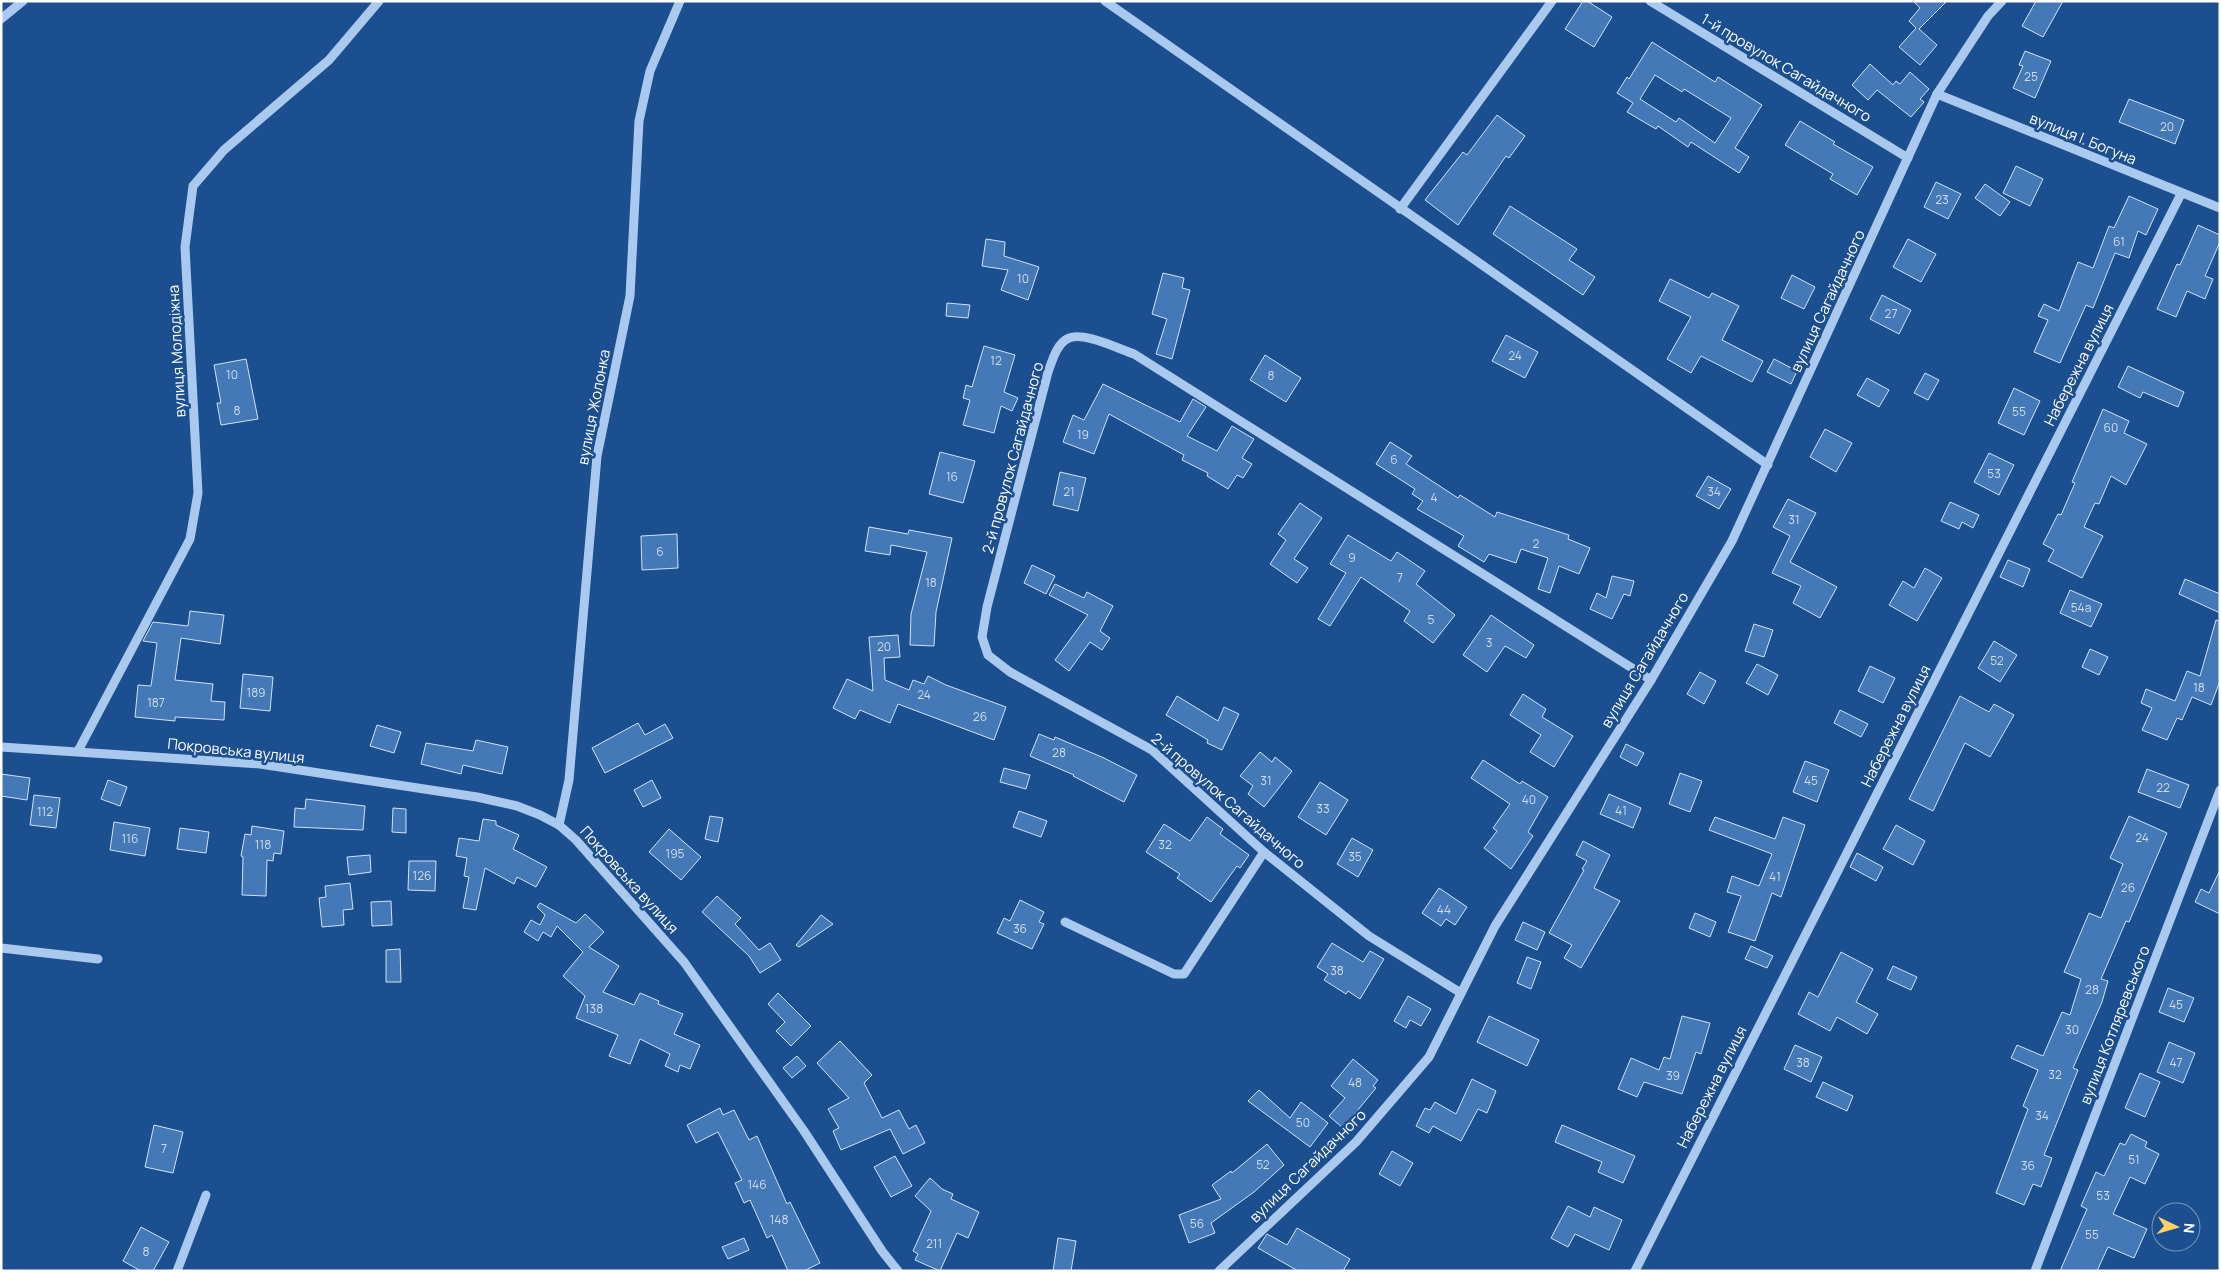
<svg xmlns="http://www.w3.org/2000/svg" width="2221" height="1272" viewBox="0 0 2221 1272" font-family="Manrope,sans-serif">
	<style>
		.building { fill: #4478b7; stroke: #cfe3fa; fill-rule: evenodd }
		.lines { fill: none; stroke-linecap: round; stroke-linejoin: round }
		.minor { stroke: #a9c9ee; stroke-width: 9 }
		.labels { text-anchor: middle; stroke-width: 5; stroke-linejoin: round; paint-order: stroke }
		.number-label { font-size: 12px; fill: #d0dded }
		.street-label { font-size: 15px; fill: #fff; stroke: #1b4f8f }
	</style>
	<rect width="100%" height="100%" fill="#1b4f8f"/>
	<g class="building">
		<path d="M1583,1H1587L1612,17L1594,47L1565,29Z"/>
		<path d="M1913,1H1947L1919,29L1937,45L1920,65L1899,47L1916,28L1909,21L1920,8Z"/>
		<path d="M2036,1H2063L2043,37L2022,26Z"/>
		<path d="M1652,42L1715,82L1718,77L1762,105L1735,148L1749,157L1739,173L1691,142L1688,147L1658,126L1656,129L1627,112L1633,103L1617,93L1627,77L1629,79ZM1655,75L1682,92L1684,89L1731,118L1715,143L1679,118L1676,122L1640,99Z"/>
		<path d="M2025,51L2051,61L2035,98L2013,88L2023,66L2019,65Z"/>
		<path d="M1870,64L1893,85L1896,81L1900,84L1910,72L1929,89L1920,99L1924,102L1911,117L1877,90L1868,100L1852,85Z"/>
		<path d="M2129,99L2184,120L2175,144L2119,122Z"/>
		<path d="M1497,115L1525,136L1509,158L1506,156L1458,225L1425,200L1463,152L1467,155Z"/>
		<path d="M1800,121L1835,142L1833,144L1873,167L1857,195L1830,179L1833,174L1785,145Z"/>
		<path d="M2016,166L2043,179L2030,206L2003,193Z"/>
		<path d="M1936,182L1961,194L1948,219L1924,207Z"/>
		<path d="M1985,184L2010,202L2000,216L1975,198Z"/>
		<path d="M2129,196L2158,209L2146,235L2138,231L2129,258L2115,253L2093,308L2086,305L2060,363L2034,352L2048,320L2038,316L2044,304L2059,311L2078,262L2093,268L2109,226L2114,228Z"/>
		<path d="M1510,206L1577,249L1569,260L1595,277L1583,295L1493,234Z"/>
		<path d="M2198,225L2220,235V242L2205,276L2213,279L2205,299L2187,291L2176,317L2157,309L2177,264L2180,265Z"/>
		<path d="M986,239L1005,242L1004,256L1039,267L1028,300L1001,290L1008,270L982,266Z"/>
		<path d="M1908,239L1936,254L1921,282L1893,267Z"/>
		<path d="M1163,273L1184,278L1182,288L1190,290L1172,359L1156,354L1167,319L1152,314Z"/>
		<path d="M1792,275L1815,287L1804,309L1781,298Z"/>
		<path d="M1670,279L1709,298L1712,293L1739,306L1722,340L1763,361L1752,382L1701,356L1691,373L1667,359L1691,317L1659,301Z"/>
		<path d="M1882,295L1911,310L1899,334L1870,319Z"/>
		<path d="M947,303L970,305L968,318L946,316Z"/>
		<path d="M1506,335L1538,352L1525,378L1492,361Z"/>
		<path d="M984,346L1015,355L1004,392L1018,398L1012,411L1001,406L994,433L963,425L970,400L963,398L966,385L972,387Z"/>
		<path d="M1265,355L1301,378L1286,402L1250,380Z"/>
		<path d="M246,359L258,419L221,425L217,403H221L214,365Z"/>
		<path d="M1774,359L1797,371L1791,384L1767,372Z"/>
		<path d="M2128,366L2184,392L2178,407L2143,392L2140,398L2118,387Z"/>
		<path d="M1925,373L1939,380L1928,400L1914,393Z"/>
		<path d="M1867,378L1889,390L1879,407L1857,395Z"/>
		<path d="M1103,384L1180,422L1193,399L1206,407L1187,436L1217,451L1232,426L1254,439L1242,458L1252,464L1243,478L1237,475L1228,489L1207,476L1208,473L1182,460L1184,455L1109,414L1094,454L1063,442L1073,415L1084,420Z"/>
		<path d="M2014,388L2040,401L2024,435L1998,423Z"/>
		<path d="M2103,409L2129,421L2124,433L2147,444L2126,485L2111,476L2099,504L2095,503L2084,527L2103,536L2082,578L2048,561L2054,550L2043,544L2058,514L2061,515L2075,483L2072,482Z"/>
		<path d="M1825,429L1852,443L1836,472L1810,457Z"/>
		<path d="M1390,442L1412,456L1406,464L1458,498L1460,495L1495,517L1497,512L1569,535L1568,539L1590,548L1579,574L1559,566L1550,593L1538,589L1548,558L1521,549L1516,563L1489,554L1484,562L1458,546L1464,536L1417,509L1423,501L1412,494L1415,489L1376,464Z"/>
		<path d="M940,452L975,461L963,503L929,494Z"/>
		<path d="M1989,453L2014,465L1999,495L1974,482Z"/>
		<path d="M1060,472L1086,478L1078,511L1053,505Z"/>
		<path d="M1708,476L1731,489L1719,509L1696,496Z"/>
		<path d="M1788,499L1816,513L1790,562L1837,587L1820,618L1793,603L1801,586L1772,573L1790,536L1773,527Z"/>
		<path d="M1950,502L1979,515L1973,528L1962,522L1959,529L1941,521Z"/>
		<path d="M1300,503L1322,518L1294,559L1308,568L1297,583L1270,564L1286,540L1278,534Z"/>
		<path d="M869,527L908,534L909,530L952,538L936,612L934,646L910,645L911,614L927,552L891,545L890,555L865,551Z"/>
		<path d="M677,534L678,568L642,570L641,536Z"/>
		<path d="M1348,535L1391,561L1397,552L1425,571L1416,584L1455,615L1433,643L1404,621L1410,611L1361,577L1330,626L1318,619L1346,573L1330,564Z"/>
		<path d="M2008,560L2030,569L2023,587L2000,577Z"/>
		<path d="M1032,565L1055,576L1046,594L1024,583Z"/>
		<path d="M1925,568L1942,578L1917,621L1889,605L1903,581L1914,588Z"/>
		<path d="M1612,576L1634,581L1630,596L1624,594L1612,619L1590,609L1597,593L1606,598Z"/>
		<path d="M2185,579L2220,594V613L2179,594Z"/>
		<path d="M1055,584L1084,598L1087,592L1113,606L1100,631L1110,638L1102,650L1090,642L1069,671L1055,660L1088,615L1049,595Z"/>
		<path d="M2070,590L2102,604L2091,627L2060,613Z"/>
		<path d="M190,611L224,615L220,644L181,638L175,680L213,684L211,701L225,702L224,720L175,717V721L135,717L138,685L151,686L157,643L143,641L153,622L188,626Z"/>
		<path d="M1491,615L1534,645L1526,658L1505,646L1487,672L1463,655Z"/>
		<path d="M2216,620L2220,621V681L2211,705L2192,697L2182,720L2177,718L2167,740L2142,730L2152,708L2141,703L2146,689L2175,701L2187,671L2200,676Z"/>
		<path d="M1754,624L1773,630L1764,657L1745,651Z"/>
		<path d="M898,635L900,657L884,658L885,680L909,690L913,680L924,684L928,676L946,685L1006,707L994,740L898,704L890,723L860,710L855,719L833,708L847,679L873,691L869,637Z"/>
		<path d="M1994,641L2017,655L2000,682L1978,668Z"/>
		<path d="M2090,649L2108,657L2099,675L2082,667Z"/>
		<path d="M1757,664L1778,675L1768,695L1746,683Z"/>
		<path d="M1870,666L1895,678L1883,703L1858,691Z"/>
		<path d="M1700,672L1716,681L1704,704L1687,694Z"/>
		<path d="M243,674L273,677L270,711L240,708Z"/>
		<path d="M1523,694L1546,709L1542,717L1573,736L1554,767L1530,752L1541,735L1510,715Z"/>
		<path d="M1177,696L1218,721L1224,707L1239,714L1222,750L1207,743L1208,740L1166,715Z"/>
		<path d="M1960,696L1989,712L1994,704L2014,715L1990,757L1965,743L1933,811L1909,799Z"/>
		<path d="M1840,710L1868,724L1861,737L1834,723Z"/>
		<path d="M638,723L645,735L665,724L673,738L605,773L592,748Z"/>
		<path d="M377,725L401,732L394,753L370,746Z"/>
		<path d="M1039,734L1054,740L1055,737L1104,758L1137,775L1124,802L1073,776L1074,775L1030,756Z"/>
		<path d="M476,740L508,747L502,774L463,765L461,774L421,764L426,743L473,751Z"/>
		<path d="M1626,744L1644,753L1637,766L1620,757Z"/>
		<path d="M1260,752L1272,762L1275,757L1292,771L1264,807L1248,794L1253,786L1240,776Z"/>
		<path d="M1483,760L1520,784L1522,781L1548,797L1528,832L1533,836L1511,869L1484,848L1497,831L1493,828L1510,804L1471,778Z"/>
		<path d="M1805,761L1829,770L1817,802L1793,792Z"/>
		<path d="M1004,768L1030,775L1026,789L1000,782Z"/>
		<path d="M2147,769L2189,785L2180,808L2138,792Z"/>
		<path d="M1680,773L1702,781L1690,812L1669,804Z"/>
		<path d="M1,774L30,778L27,800L1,796Z"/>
		<path d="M108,780L127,787L120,806L101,799Z"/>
		<path d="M652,780L661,798L643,807L634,790Z"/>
		<path d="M1320,782L1348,800L1326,835L1298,817Z"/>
		<path d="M1609,794L1641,808L1633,828L1600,814Z"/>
		<path d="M34,795L60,798L56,828L30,825Z"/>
		<path d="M306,799L365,806L363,830L294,827L295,808L305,809Z"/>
		<path d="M393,808L406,809V833L392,832Z"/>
		<path d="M1019,811L1047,821L1041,837L1013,827Z"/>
		<path d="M710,816L723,818L718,842L705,839Z"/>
		<path d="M2129,816L2167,833L2129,922L2126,921L2101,979L2108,981L2102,1002L2073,1068L2078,1070L2044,1155L2052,1158L2041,1187L2033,1184L2024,1205L1996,1193L2028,1109L2023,1106L2038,1070L2011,1058L2017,1045L2043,1056L2062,1012L2070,1015L2081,979L2064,972L2089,913L2101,918L2123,864L2110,858Z"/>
		<path d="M1207,817L1223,829L1220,834L1249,855L1240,868L1237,866L1211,902L1177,878L1180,874L1146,852L1164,824L1190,841Z"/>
		<path d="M1715,817L1775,839L1783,817L1805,825L1781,897L1772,893L1755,941L1728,932L1741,896L1727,892L1732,876L1759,886L1772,854L1709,830Z"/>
		<path d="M483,819L496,821V825L519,835L513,849L547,867L536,887L517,877L514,884L485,868L476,910L463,908L469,877L464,876L467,858L456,856L459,838L479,841Z"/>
		<path d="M114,822L150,828L145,856L110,850Z"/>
		<path d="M1896,825L1925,841L1913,865L1883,849Z"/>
		<path d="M252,826L284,831L281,854L274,853L273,861L267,860L266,896L242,895L243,857L241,856L245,834L251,835Z"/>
		<path d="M180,828L209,832L206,853L177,849Z"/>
		<path d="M669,829L701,857L681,880L649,852Z"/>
		<path d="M1352,838L1373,850L1358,877L1337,864Z"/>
		<path d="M1583,841L1610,855L1594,888L1620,901L1581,968L1564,958L1572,945L1549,933L1584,870L1582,869L1587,861L1576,855Z"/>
		<path d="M1857,853L1883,867L1876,881L1850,867Z"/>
		<path d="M370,855L371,872L349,875L347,857Z"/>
		<path d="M409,861H436L435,891L408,890Z"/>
		<path d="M2220,870V914L2195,902L2201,889L2209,893Z"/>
		<path d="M350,883L353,909L343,910L344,925L322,927L319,898L326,897L325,886Z"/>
		<path d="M1439,888L1467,907L1455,925L1446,919L1441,926L1422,913Z"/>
		<path d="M717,896L741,918L735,924L759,950L770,943L781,960L760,973L749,956L702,912Z"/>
		<path d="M1020,900L1044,912L1039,922L1044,924L1032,949L997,933L1004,918L1010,921Z"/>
		<path d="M391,901L392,925L372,926L371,902Z"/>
		<path d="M540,903L576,923L585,914L604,932L589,947L619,966L603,992L634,1005L640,993L659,1001L658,1004L683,1014L674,1034L700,1045L690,1069L680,1065L678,1072L665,1066L670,1054L640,1039L630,1064L609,1056L618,1035L576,1018L585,996L563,976L583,952L557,926L551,937L543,932L538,941L524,932L531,920L540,925L545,915L537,907Z"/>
		<path d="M1695,913L1716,922L1710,937L1689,928Z"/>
		<path d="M821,915L833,924L799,947L796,945Z"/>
		<path d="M1523,922L1545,932L1537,950L1515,940Z"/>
		<path d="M1332,943L1363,962L1370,951L1384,959L1360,999L1348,991L1346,994L1324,980L1328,974L1317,967Z"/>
		<path d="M1751,946L1773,956L1767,968L1745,959Z"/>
		<path d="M400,949L401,982H386V950Z"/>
		<path d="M1841,952L1873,969L1856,1002L1878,1014L1867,1034L1837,1017L1830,1031L1798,1014L1809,992L1818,997Z"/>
		<path d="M1527,957L1541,962L1531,989L1517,983Z"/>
		<path d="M1893,966L1917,977L1911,990L1887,979Z"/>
		<path d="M2168,988L2194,998L2184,1022L2159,1012Z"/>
		<path d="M778,993L811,1026L791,1046L776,1031L785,1022L768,1004Z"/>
		<path d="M1408,996L1431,1009L1421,1026L1410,1020L1406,1028L1394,1021Z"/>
		<path d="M1489,1016L1539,1040L1527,1066L1477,1042Z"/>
		<path d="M1682,1016L1710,1023L1701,1054L1696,1052L1682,1094L1644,1082L1637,1097L1618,1089L1631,1058L1659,1070L1664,1057L1670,1059Z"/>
		<path d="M840,1041L872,1075L864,1083L882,1118L899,1110L909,1129L916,1125L925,1143L903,1154L890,1129L841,1150L833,1131L839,1128L828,1109L849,1098L817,1063Z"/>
		<path d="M2169,1042L2195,1053L2183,1083L2157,1072Z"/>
		<path d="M1795,1045L1822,1057L1811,1082L1784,1069Z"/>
		<path d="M797,1056L806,1066L792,1078L783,1068Z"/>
		<path d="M1353,1059L1378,1080L1373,1086L1376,1088L1343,1128L1329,1116L1345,1098L1331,1086Z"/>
		<path d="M2140,1073L2160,1082L2145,1117L2125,1108Z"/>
		<path d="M1472,1079L1496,1091L1487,1113L1478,1109L1461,1141L1433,1126L1429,1133L1416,1126L1425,1108L1430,1110L1435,1102L1456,1114Z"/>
		<path d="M1823,1082L1853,1096L1847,1111L1816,1097Z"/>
		<path d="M1259,1090L1290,1118L1301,1102L1328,1123L1310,1147L1248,1101Z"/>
		<path d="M720,1108L723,1115L734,1110L749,1140L757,1136L787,1204L790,1202L820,1263L804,1271H788L772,1235L767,1238L750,1200L744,1203L735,1183L742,1180L718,1132L696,1143L687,1125Z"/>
		<path d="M154,1125L183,1132L173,1173L145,1167Z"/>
		<path d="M1562,1125L1635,1156L1623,1183L1598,1172L1602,1162L1555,1142Z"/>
		<path d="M2131,1134L2147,1142L2145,1147L2159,1154L2145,1184L2130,1177L2113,1214L2147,1229L2134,1258L2108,1247L2097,1271H2060L2087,1209L2081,1206L2096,1172L2104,1176L2120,1143L2125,1145Z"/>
		<path d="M1267,1144L1284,1165L1254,1192L1211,1223L1215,1233L1189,1243L1179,1215L1221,1199L1212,1185L1231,1171L1232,1173Z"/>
		<path d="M1392,1151L1413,1163L1400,1186L1379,1174Z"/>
		<path d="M895,1156L912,1186L891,1197L874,1167Z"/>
		<path d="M930,1178L942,1189L953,1194L951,1199L979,1212L968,1238L957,1233L940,1271L915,1260L918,1254L913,1251L931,1211L915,1196Z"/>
		<path d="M1568,1206L1590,1217L1594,1207L1622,1220L1609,1250L1575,1234L1568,1247L1551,1238Z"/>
		<path d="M141,1227L169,1242L153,1271H141L123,1261Z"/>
		<path d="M1297,1228L1350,1259L1343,1271H1298L1258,1248L1267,1234L1287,1245Z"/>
		<path d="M744,1238L749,1250L728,1259L722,1247Z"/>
		<path d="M1058,1238L1076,1241L1071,1271H1053Z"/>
	</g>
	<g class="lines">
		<g class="minor">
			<path d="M1105,1L1768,465"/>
			<path d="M1650,1L1908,158"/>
			<path d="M1,19L23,1"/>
			<path d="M1937,94L2220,208"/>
			<path d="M1400,209L1552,1"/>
			<path d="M1,747L260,764L477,797L517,806L540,815L559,825L576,840L684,962L804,1131L882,1251L898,1271"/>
			<path d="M78,751L190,539L198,493L185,247L193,186L224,150L329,60L379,1"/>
			<path d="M559,825L569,780L597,456L630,296L639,121L650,71L680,1"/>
			<path d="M1065,922L1174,974H1184L1264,852"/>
			<path d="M1,948L98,959"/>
			<path d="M1461,993L1369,936L1264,852L1152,750L1010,672L988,655L982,637L987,607L1048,372C1052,362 1056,345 1067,339C1081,330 1119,349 1134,354L1651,680"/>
			<path d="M177,1271L206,1195"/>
			<path d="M1219,1271L1356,1142L1429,1057L1495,926L1651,680L1732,541L1937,94L1988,16L2002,1"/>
			<path d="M1635,1271L2181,194"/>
			<path d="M2035,1271L2220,790"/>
		</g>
	</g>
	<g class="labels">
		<g class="number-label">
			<text x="2031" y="81">25</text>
			<text x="2167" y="131">20</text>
			<text x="1942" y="204">23</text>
			<text x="2119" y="246">61</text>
			<text x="1023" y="283">10</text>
			<text x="1891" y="318">27</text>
			<text x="1515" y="360">24</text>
			<text x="996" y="365">12</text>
			<text x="232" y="379">10</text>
			<text x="1271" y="380">8</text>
			<text x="237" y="415">8</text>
			<text x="2019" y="416">55</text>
			<text x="2111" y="432">60</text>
			<text x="1083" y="439">19</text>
			<text x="1394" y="464">6</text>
			<text x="1994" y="478">53</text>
			<text x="952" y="481">16</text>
			<text x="1069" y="496">21</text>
			<text x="1714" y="496">34</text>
			<text x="1434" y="502">4</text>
			<text x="1794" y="524">31</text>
			<text x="1536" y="548">2</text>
			<text x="660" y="556">6</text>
			<text x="1352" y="562">9</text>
			<text x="1400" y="582">7</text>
			<text x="931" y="587">18</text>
			<text x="2081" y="612">54а</text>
			<text x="1431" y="624">5</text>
			<text x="1489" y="647">3</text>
			<text x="884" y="651">20</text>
			<text x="1997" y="665">52</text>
			<text x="2199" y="692">18</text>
			<text x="256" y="697">189</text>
			<text x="924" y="699">24</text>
			<text x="156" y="707">187</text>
			<text x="980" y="721">26</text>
			<text x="1059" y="757">28</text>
			<text x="1266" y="785">31</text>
			<text x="1811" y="785">45</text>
			<text x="2163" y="792">22</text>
			<text x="1529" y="804">40</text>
			<text x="1323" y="813">33</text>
			<text x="1621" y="815">41</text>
			<text x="45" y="816">112</text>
			<text x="2142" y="842">24</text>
			<text x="130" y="843">116</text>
			<text x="263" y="849">118</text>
			<text x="1165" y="849">32</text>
			<text x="675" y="858">195</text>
			<text x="1355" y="861">35</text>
			<text x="422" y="880">126</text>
			<text x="1775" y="881">41</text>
			<text x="2128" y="892">26</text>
			<text x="1444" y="914">44</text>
			<text x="1020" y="933">36</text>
			<text x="1337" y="975">38</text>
			<text x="2092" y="994">28</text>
			<text x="2176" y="1009">45</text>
			<text x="594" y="1013">138</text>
			<text x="2072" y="1034">30</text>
			<text x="1803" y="1067">38</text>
			<text x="2176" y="1067">47</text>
			<text x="2055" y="1079">32</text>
			<text x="1673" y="1080">39</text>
			<text x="1355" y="1087">48</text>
			<text x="2042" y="1120">34</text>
			<text x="1303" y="1127">50</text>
			<text x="164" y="1153">7</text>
			<text x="2134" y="1164">51</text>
			<text x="1263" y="1169">52</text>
			<text x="2028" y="1170">36</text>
			<text x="757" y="1189">146</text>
			<text x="2103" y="1200">53</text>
			<text x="779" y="1224">148</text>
			<text x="1197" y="1228">56</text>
			<text x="2092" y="1239">55</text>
			<text x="934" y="1248">211</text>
			<text x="146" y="1256">8</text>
		</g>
		<g class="street-label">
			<text transform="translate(1786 68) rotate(31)" y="5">1-й провулок Сагайдачного</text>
			<text transform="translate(2083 139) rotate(22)" y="5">вулиця І. Богуна</text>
			<text transform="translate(1828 301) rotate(-65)" y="5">вулиця Сагайдачного</text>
			<text transform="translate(177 351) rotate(-93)" y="5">вулиця Молодіжна</text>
			<text transform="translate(2079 365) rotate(-63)" y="5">Набережна вулиця</text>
			<text transform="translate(594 407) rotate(-79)" y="5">вулиця Жолонка</text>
			<text transform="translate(1013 458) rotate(-75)" y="5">2-й провулок Сагайдачного</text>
			<text transform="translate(1645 660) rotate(-59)" y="5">вулиця Сагайдачного</text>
			<text transform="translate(1896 726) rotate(-63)" y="5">Набережна вулиця</text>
			<text transform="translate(236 751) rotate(6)" y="5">Покровська вулиця</text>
			<text transform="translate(1228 801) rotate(41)" y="5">2-й провулок Сагайдачного</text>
			<text transform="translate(629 880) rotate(48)" y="5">Покровська вулиця</text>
			<text transform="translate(2115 1025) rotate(-69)" y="5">вулиця Котляревського</text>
			<text transform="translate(1712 1087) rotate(-63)" y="5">Набережна вулиця</text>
			<text transform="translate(1308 1166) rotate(-44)" y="5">вулиця Сагайдачного</text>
		</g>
	</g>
	<rect width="2221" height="1272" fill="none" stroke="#ffffff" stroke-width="5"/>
	<g transform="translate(2176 1227) rotate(95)"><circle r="24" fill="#1b4f8f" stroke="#7695bc"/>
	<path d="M0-4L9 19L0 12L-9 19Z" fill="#ffd166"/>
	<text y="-8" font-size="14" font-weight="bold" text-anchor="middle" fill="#ffffff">N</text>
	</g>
</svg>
